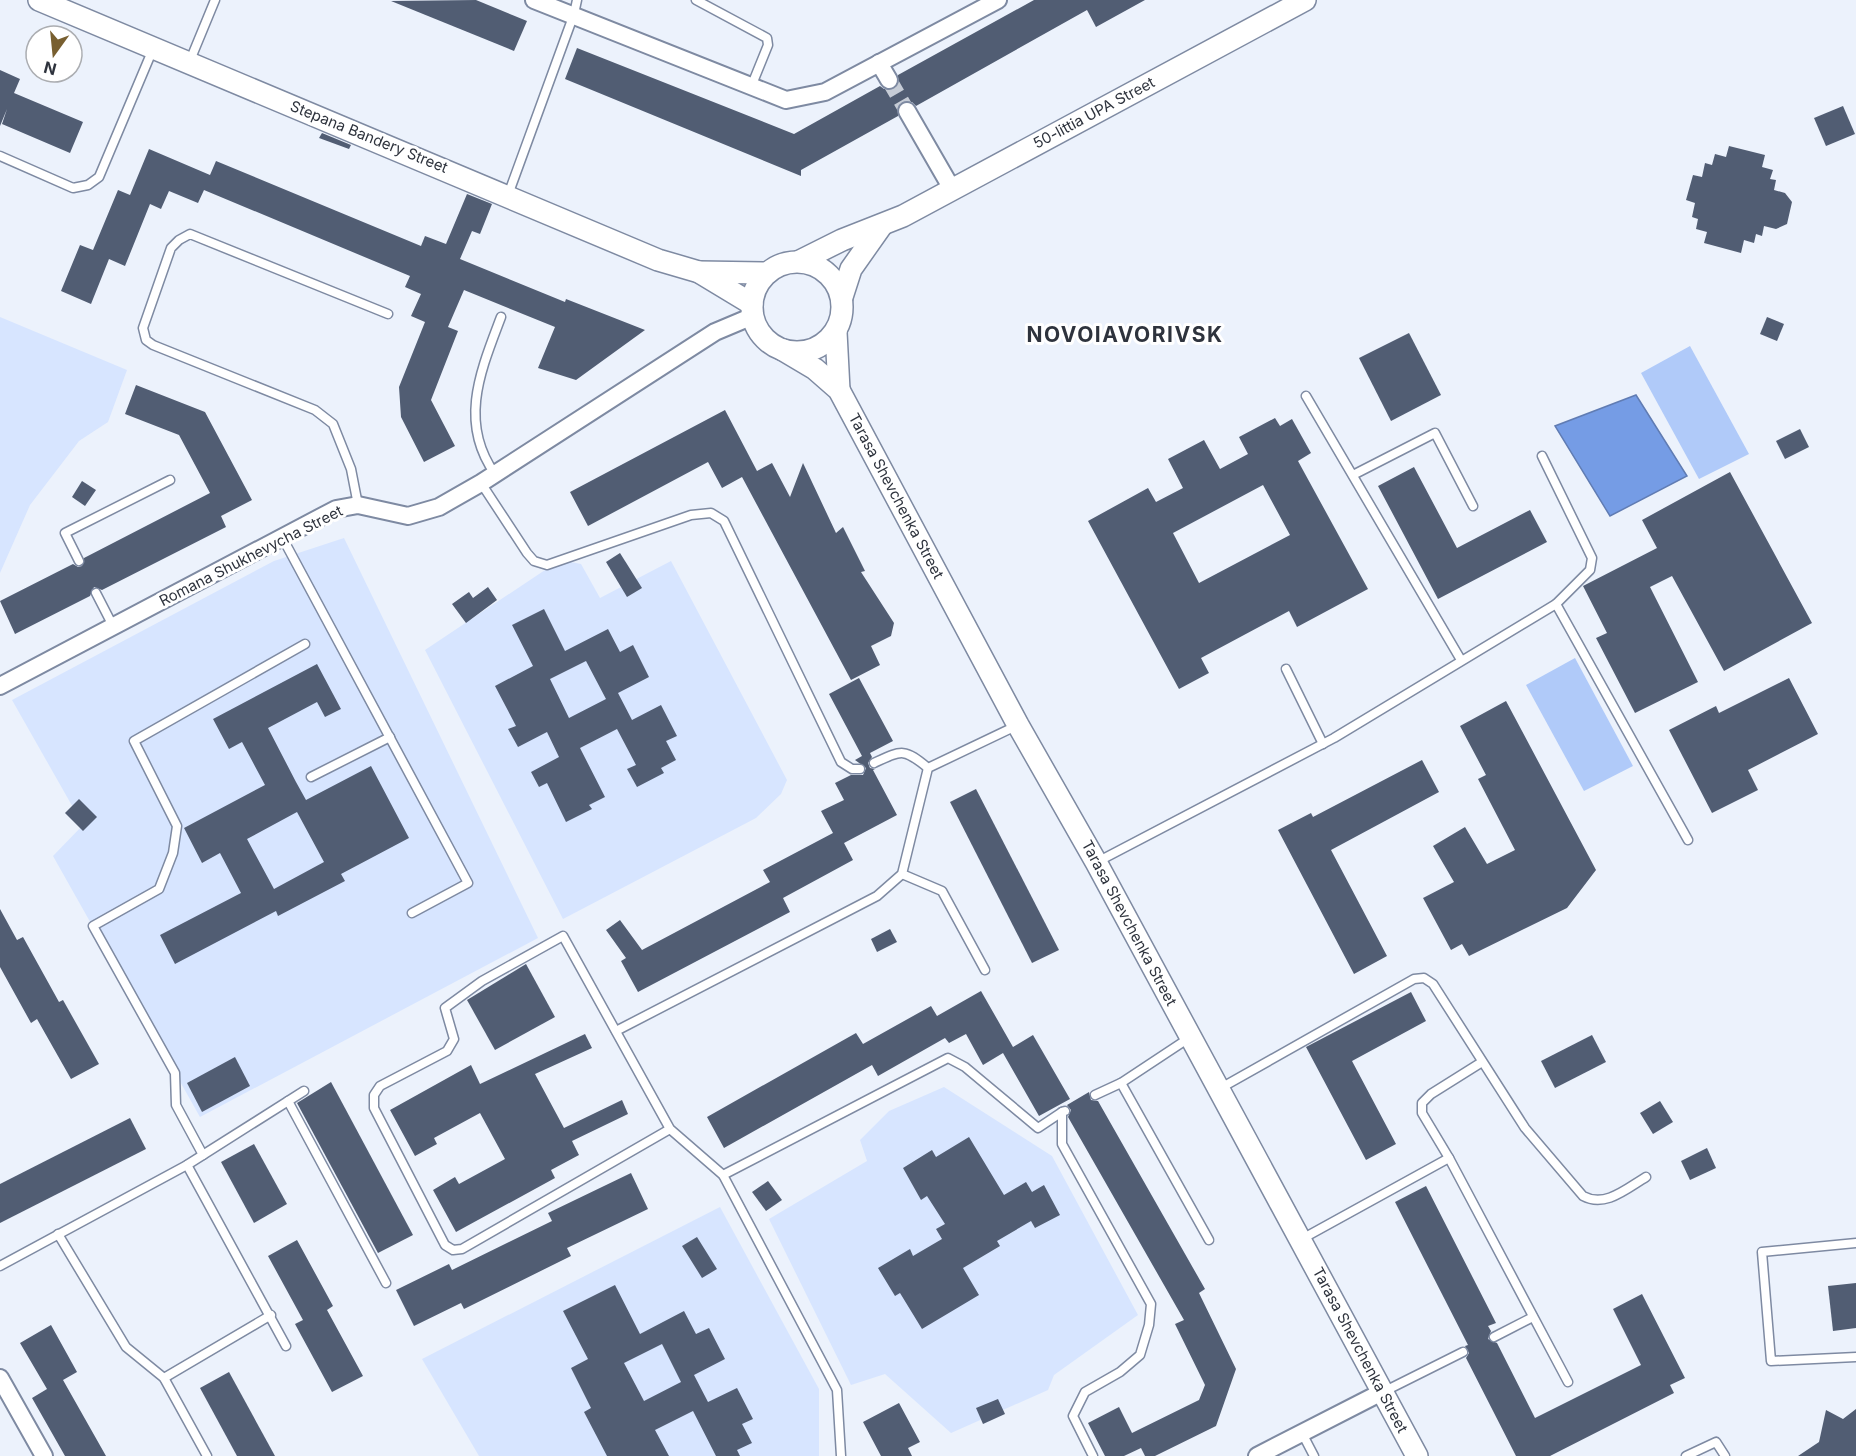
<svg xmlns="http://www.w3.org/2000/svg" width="1856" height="1456" viewBox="0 0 1856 1456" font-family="Inter,sans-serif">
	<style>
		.built { fill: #d7e5ff }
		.green { fill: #b0caf9 }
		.water { fill: #759ce5; stroke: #607cb3; stroke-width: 1.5 }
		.building { fill: #515d73; fill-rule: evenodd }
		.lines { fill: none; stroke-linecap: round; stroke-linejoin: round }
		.minor-tunnel { stroke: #c6ccd6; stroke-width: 16; stroke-dasharray: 16 8; stroke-linecap: butt }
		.service-casing { stroke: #7e8aa2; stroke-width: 11 }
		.minor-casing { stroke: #7e8aa2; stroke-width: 20 }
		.tertiary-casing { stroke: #7e8aa2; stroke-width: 24 }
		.service { stroke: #fff; stroke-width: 8 }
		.minor { stroke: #fff; stroke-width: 16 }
		.tertiary { stroke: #fff; stroke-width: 21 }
		.labels { text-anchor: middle; stroke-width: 6; stroke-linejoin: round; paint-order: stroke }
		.street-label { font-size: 15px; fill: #2e333d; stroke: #fff }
		.district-label { font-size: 21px; font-weight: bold; letter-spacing: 1.5px; fill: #2e333d; stroke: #fff }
	</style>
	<rect width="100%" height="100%" fill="#ecf2fc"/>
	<g class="built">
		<path d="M0,317L127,370L108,422L79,441L30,505L0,573Z"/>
		<path d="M344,538L538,938L200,1117L53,856L83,825L12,700L274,561Z"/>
		<path d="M560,560L581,564L600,598L671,561L787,780L781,794L756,818L563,919L425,650Z"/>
		<path d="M944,1087L1052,1156L1138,1315L1054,1375L1048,1390L951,1433L885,1374L851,1385L769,1219L867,1161L860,1140L889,1111Z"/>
		<path d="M720,1207L819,1389V1456H479L422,1359Z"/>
	</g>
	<g class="green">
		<path d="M1690,346L1749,454L1699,479L1641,373Z"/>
		<path d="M1575,658L1633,766L1584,791L1526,685Z"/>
	</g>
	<path class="water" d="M1636,395L1687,476L1610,516L1555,426Z"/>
	<g class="building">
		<path d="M476,0L527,21L514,51L391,1Z"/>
		<path d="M1034,0H1145L1096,27L1087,10L916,106L912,102H902L898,106V116L801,170V176L565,79L577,48L794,134L880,86L884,89H894L898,85V75Z"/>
		<path d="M0,70L20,79L14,93L83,122L70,153L2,124L7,109L0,126Z"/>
		<path d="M1843,106L1855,134L1826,146L1814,118Z"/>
		<path d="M322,133L351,145L349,149L319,138Z"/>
		<path d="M1729,146L1765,155L1762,167L1773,170L1770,179L1776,180L1774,190L1785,193L1792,202L1787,224L1776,229L1764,226L1762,236L1756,234L1754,243L1744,240L1741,253L1704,243L1707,232L1696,229L1698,219L1692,217L1695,203L1686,200L1693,175L1702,177L1705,163L1712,165L1715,154L1726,157Z"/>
		<path d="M149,149L210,175L216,161L421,246L425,236L446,244L467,194L492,204L480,234L472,231L460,259L565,302L566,299L645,330L576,380L538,368L555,327L464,290L448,327L458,331L431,400L455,446L424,462L401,417L399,387L425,322L411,316L421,294L405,287L410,276L204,190L198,203L169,191L161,209L150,204L125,266L109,259L91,304L61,291L80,245L93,250L118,190L130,195Z"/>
		<path d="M1767,317L1784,324L1777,341L1760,334Z"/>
		<path d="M1409,333L1441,395L1391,421L1359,358Z"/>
		<path d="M136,385L205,412L252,500L221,516L226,527L102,590L94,587L90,596L15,634L0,601L73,564L78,567L82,566L84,558L210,493L179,435L125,414Z"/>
		<path d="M725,410L757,471L772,463L790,497L803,463L836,533L843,527L865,571L861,572L894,623L891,636L871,646L880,665L851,680L742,477L722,488L708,462L588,526L570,492Z"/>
		<path d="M1275,418L1280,426L1292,419L1311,453L1298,461L1368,589L1297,627L1289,611L1201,658L1209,673L1179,689L1088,521L1148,488L1156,502L1183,488L1168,459L1204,440L1220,469L1248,454L1239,437ZM1263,485L1290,535L1199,583L1173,533Z"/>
		<path d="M1800,429L1809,447L1785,459L1776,441Z"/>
		<path d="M1414,467L1457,548L1530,510L1547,542L1438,599L1378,486Z"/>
		<path d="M1730,472L1812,623L1724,671L1672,576L1650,587L1698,682L1635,713L1596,638L1607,633L1583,586L1657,548L1642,520Z"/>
		<path d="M82,481L96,490L85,506L72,497Z"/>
		<path d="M620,553L642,588L627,597L606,562Z"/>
		<path d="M488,587L497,600L466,623L452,604L469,592L473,598Z"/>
		<path d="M544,609L565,651L608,629L620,652L633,645L649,677L618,693L632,720L661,705L677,736L666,741L676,760L661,768L664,773L637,787L627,769L636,765L617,729L580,748L605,797L589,805L592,809L566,822L547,783L539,787L531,772L559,757L547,732L518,747L508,729L516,726L495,686L533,666L512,625ZM586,661L606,699L569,718L550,679Z"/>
		<path d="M317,664L341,709L325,717L317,702L268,728L296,782L306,800L371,766L409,838L341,874L345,881L278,916L276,911L175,964L160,935L241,893L220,853L202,863L184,828L265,785L242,742L229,749L213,719ZM297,812L324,862L274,889L247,839Z"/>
		<path d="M859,678L893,741L870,753L872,757L868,763L870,768L875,769L873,770L897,815L844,843L853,860L783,898L790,912L638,992L621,961L626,958L606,930L620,920L642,950L770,882L763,870L833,833L821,811L844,800L835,783L851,775H863L866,768L855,760L862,756L829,694Z"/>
		<path d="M1789,678L1818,734L1748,770L1758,790L1712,813L1669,730L1716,706L1719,713Z"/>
		<path d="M1506,701L1596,870L1567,908L1469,956L1462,944L1451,950L1423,898L1454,882L1433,846L1465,827L1487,864L1515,850L1478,779L1486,775L1460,726Z"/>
		<path d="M1422,760L1439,792L1331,850L1387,956L1354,974L1278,830L1311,813L1313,817Z"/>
		<path d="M976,789L1059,950L1032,963L950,802Z"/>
		<path d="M79,799L97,817L83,831L65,813Z"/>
		<path d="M0,909L17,940L23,937L59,1002L63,1000L99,1064L71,1079L37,1019L31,1023L0,967Z"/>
		<path d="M890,929L897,942L877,952L871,939Z"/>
		<path d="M526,964L555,1017L495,1050L467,1000Z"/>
		<path d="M981,991L1013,1047L1033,1035L1070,1099L1039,1116L1003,1053L983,1065L966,1034L949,1043L945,1038L878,1076L872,1065L724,1148L707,1117L856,1033L863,1044L931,1006L937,1016Z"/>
		<path d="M1411,992L1426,1021L1352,1061L1396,1144L1366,1160L1306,1047Z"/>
		<path d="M585,1034L592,1048L535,1074L564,1128L622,1100L628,1114L572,1141L579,1155L551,1170L555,1178L456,1232L433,1190L455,1177L459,1184L505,1159L480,1113L434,1138L437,1144L415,1156L390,1110L471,1065L480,1084Z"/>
		<path d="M1592,1035L1606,1062L1555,1088L1541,1061Z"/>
		<path d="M235,1057L250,1086L202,1112L187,1083Z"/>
		<path d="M331,1082L413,1235L378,1253L297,1103Z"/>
		<path d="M1089,1092L1091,1100L1098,1101L1205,1289L1199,1293L1236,1369L1216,1426L1155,1456H1145L1141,1448L1124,1456H1105L1088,1423L1119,1407L1132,1433L1199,1400L1205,1385L1175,1324L1184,1320L1068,1117L1071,1110L1067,1105Z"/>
		<path d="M1660,1101L1673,1122L1653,1134L1640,1113Z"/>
		<path d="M130,1118L146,1149L0,1223V1184Z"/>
		<path d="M969,1137L1004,1195L1026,1182L1032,1192L1044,1185L1060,1215L1035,1228L1031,1221L997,1241L1000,1246L963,1268L979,1295L922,1329L900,1293L895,1296L878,1268L910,1249L913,1256L942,1239L936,1229L945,1224L927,1196L921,1200L903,1168L932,1150L936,1157Z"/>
		<path d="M254,1144L287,1204L254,1223L221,1162Z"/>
		<path d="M1707,1148L1716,1168L1690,1180L1681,1161Z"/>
		<path d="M631,1173L648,1209L567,1248L571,1256L464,1309L461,1303L414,1326L396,1290L449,1264L452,1270L552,1221L548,1213Z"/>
		<path d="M768,1181L782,1200L766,1211L752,1192Z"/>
		<path d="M1426,1186L1496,1323L1488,1326L1491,1331L1488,1339L1497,1343L1535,1418L1641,1365L1613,1309L1642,1294L1685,1378L1670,1385L1674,1393L1550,1456H1516L1466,1358L1469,1353L1465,1346L1468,1345L1395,1202Z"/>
		<path d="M697,1237L717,1269L702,1278L682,1246Z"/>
		<path d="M297,1240L333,1306L327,1310L363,1376L332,1392L295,1324L303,1320L268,1256Z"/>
		<path d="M1856,1283V1328L1833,1331L1828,1286Z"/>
		<path d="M615,1285L640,1334L684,1311L696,1334L709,1328L725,1359L694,1375L708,1402L737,1388L753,1419L742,1424L752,1443L737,1450L740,1456H716L693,1411L655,1430L669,1456H607L584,1412L591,1408L571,1368L588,1359L563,1311ZM662,1344L681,1382L644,1401L624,1363Z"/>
		<path d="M51,1325L77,1372L63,1380L106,1456H65L32,1398L47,1389L20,1343Z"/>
		<path d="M229,1372L275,1456H237L200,1388Z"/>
		<path d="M998,1399L1005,1414L983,1424L976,1408Z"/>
		<path d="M899,1403L920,1442L908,1448L912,1456H881L863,1422Z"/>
		<path d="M1856,1409V1456H1798L1819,1442L1826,1410L1843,1419Z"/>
	</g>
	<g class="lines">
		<path class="minor-tunnel" d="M889,80L907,111"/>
		<defs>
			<g id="service">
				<path d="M696,0L767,38L768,45L751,87"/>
				<path d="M189,63L215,0"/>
				<path d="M0,156L73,188L88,185L99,177L153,49"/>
				<path d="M508,195L574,14L577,0"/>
				<path d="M1306,396L1461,660"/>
				<path d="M1542,456L1592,558L1590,570L1556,604"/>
				<path d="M495,474C458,422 481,370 501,317"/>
				<path d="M1353,475L1435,433L1473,506"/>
				<path d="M481,483L527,553L534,561L547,565L691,515L711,513L724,521L841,762L852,769H860"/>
				<path d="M358,505L351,469L333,424L315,410L153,345L146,340L143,328L171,248L179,240L190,234L388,314"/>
				<path d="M282,537L468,883L412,913"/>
				<path d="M79,561L65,533L170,480"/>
				<path d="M96,593L113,626"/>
				<path d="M1286,669L1323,744"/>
				<path d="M874,763C902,750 904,748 928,768"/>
				<path d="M311,777L390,737"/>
				<path d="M1097,862L1334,738L1556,604L1688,840"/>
				<path d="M902,874L942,891L985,970"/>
				<path d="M616,1031L877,896L902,874L928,768L1018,725"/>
				<path d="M1482,1062L1431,1094L1422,1103V1113L1449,1158L1568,1382"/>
				<path d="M1121,1083L1209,1240"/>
				<path d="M1219,1089L1414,979L1424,978L1433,984L1525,1128L1583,1196C1605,1208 1626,1189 1646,1177"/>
				<path d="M1095,1095L1121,1083L1189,1038"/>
				<path d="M288,1101L386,1283"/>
				<path d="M1065,1111L1062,1112V1144L1151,1304L1149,1325L1140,1355L1120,1372L1085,1392L1073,1416L1093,1456"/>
				<path d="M670,1129L462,1249L453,1250L445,1245L374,1108V1095L380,1086L447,1051L454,1039L445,1008L482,981L563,936L670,1129L723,1175L837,1390L841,1456"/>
				<path d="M203,1155L176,1105L175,1073L93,926L159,889L173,853L177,826L134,741L305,644"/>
				<path d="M187,1165L286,1346"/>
				<path d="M723,1175L948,1058L965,1067L1038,1128L1062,1112"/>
				<path d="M58,1234L126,1347L164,1378L207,1456"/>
				<path d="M1300,1240L1449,1158"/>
				<path d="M1856,1243L1762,1252L1771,1361L1856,1357"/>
				<path d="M0,1266L187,1165L304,1091"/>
				<path d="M1494,1337L1533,1317"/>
				<path d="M164,1378L271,1315"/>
				<path d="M1383,1392L1463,1352"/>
				<path d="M1302,1433L1314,1456"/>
				<path d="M1686,1456L1716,1442L1725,1456"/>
			</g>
			<g id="minor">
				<path d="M534,0L786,100L825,92L998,0"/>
				<path d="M879,63L889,80"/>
				<path d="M907,111L952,189"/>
				<path d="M0,686L336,509L358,505L408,516L439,507L481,483L715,332L753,316"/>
				<path d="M0,1378L44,1456"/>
				<path d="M1257,1456L1382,1392"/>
			</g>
			<g id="tertiary">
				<path d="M39,0L658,260L699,272L752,304"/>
				<path d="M800,261L842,240L903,216L1305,0"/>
				<circle cx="797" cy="307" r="45"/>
				<path d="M699,272L767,273"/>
				<path d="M842,297L851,269L882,225"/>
				<path d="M836,332L839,390"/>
				<path d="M783,350L815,369L839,390L1018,725L1096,862L1417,1456"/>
			</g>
		</defs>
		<use href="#service" class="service-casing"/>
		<use href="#minor" class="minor-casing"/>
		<use href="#tertiary" class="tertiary-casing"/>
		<use href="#service" class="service"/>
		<use href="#minor" class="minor"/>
		<use href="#tertiary" class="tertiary"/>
	</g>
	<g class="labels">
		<g class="street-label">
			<text transform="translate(1094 113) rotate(-28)" y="5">50-littia UPA Street</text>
			<text transform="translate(369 137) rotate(22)" y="5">Stepana Bandery Street</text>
			<text transform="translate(896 496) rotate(62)" y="5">Tarasa Shevchenka Street</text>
			<text transform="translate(251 556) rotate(-27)" y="5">Romana Shukhevycha Street</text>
			<text transform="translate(1129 923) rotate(62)" y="5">Tarasa Shevchenka Street</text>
			<text transform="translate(1360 1350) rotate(62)" y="5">Tarasa Shevchenka Street</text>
		</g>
		<g class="district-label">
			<text x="1125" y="342">NOVOIAVORIVSK</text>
		</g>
	</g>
	<g transform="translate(54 54) rotate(195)"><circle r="28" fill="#ffffff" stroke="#abadb1" stroke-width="1.5"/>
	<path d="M0-4.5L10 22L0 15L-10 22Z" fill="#785f30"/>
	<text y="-9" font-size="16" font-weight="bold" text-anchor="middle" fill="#2e333d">N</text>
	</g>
</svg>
